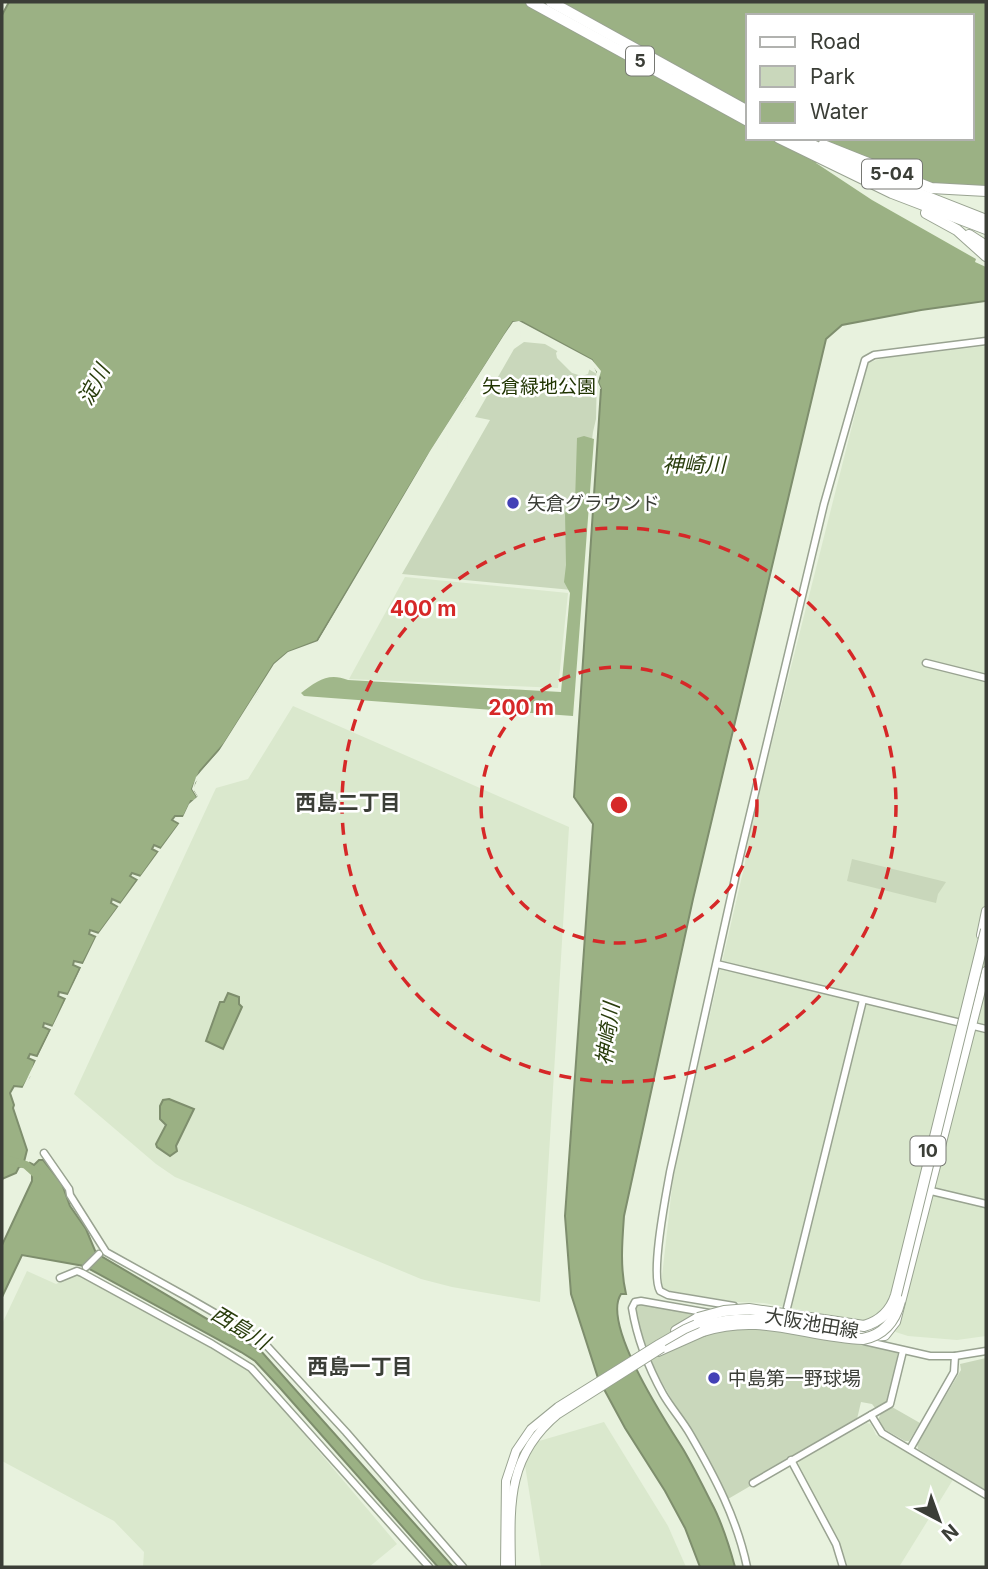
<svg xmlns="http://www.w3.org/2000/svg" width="988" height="1569" viewBox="0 0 988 1569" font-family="Inter,'Noto Sans JP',sans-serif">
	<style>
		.built { fill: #dae8cd }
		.green { fill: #c9d7bb }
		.forest { fill: #a0b78a }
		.water { fill: #9bb184; stroke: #7e8e6d; stroke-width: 2; fill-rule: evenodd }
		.pier { fill: #e8f2de }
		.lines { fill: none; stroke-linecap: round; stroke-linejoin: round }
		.river { stroke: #9bb184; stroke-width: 8 }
		.tertiary-casing { stroke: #99a391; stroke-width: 9 }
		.primary-casing { stroke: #99a391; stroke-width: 10 }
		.motorway-casing { stroke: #99a391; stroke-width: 12 }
		.tertiary { stroke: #fff; stroke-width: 6 }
		.primary { stroke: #fff; stroke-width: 8 }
		.motorway { stroke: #fff; stroke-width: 10 }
		.primary-bridge-casing { stroke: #99a391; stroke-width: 10; stroke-linecap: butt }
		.motorway-bridge-casing { stroke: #99a391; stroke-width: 12; stroke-linecap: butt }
		.primary-bridge { stroke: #fff; stroke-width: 8 }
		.motorway-bridge { stroke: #fff; stroke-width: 10 }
		.ring { fill: none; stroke: #d62828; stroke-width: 3.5; stroke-dasharray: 12 9 }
		.poi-dot { fill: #4340b6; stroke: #fff; stroke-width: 2.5 }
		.labels { text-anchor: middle; stroke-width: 5; stroke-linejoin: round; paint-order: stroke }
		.shield { fill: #fff; stroke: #767873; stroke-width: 2 }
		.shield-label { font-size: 18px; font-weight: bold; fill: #3b3e37 }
		.park-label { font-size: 19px; fill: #1f3300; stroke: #fff }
		.poi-label { font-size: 19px; fill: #3b3e37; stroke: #fff; text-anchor: start }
		.street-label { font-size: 19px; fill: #3b3e37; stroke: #fff }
		.water-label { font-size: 21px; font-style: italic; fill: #2a3e0d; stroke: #fff }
		.neighbourhood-label { font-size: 21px; font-weight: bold; fill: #3b3e37; stroke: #fff }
		.centre { fill: #d62828; stroke: #fff; stroke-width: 3.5 }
		.ring-label { font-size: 21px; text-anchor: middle; font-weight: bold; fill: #d62828; stroke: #fff; stroke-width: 5; stroke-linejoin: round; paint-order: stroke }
	</style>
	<rect width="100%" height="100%" fill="#e8f2de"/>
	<g class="built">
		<path d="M986,346V1336L957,1340L908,1336L861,1321L764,1303L736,1302L665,1290L661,1285L674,1170L745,863L751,825L868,363L883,358Z"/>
		<path d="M405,577L568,593L558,688L349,679Z"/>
		<path d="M293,706L569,827L540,1302L452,1287L421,1279L175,1177L156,1164L74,1094L216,788L248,779Z"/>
		<path d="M27,1271L56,1284L75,1275H82L241,1363L255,1376L397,1544L369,1567H143L144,1552L114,1521L2,1461V1324Z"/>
		<path d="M604,1422L668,1526L686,1567H541L522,1446Z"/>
		<path d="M867,1423L871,1424L876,1435L954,1478L899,1567H848L839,1542L798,1465L799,1461Z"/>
	</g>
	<g class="green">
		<path d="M524,342L545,344L597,374L596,419L593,432L572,590L402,574L490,420L475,417L514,349Z"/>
		<path d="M852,859L946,882L938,894L936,903L847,881Z"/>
		<path d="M641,1303L898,1352L889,1402L876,1409L872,1404L861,1402L857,1419L750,1482L752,1485L728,1499L656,1372L641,1333L635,1307Z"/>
		<path d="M986,1358V1490L918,1449L917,1444L961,1370L960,1364Z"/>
		<path d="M892,1407L920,1423L909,1441H905L884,1429L878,1420L881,1413Z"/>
	</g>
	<path class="forest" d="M584,436L594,439L573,716L304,696L301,693C317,681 328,672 348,680L561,692L570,593L564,582L566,565L565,513L575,502L577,438Z"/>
	<g class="water">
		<path d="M9,2H986V301L921,310L842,325L826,339L693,899L624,1216C622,1243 620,1268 626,1294H621C601,1324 666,1422 683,1449C693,1466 702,1484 711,1502C722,1522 729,1545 735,1567H700L685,1528L665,1491L625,1428L598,1378L571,1294L565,1216L593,824L574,797L601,389L598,382L600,378L592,360L522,322H513L426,459L317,641L288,652L274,664L224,744L200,771L192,789L197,797L195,801H191L184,816H175L172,820L179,824L161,848L154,845L152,849L158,852L141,876L132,873L130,876L137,880L121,903L112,899L111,903L118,907L99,933L90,930L89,934L96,937L83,963L74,961L73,965L80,968L68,994L59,992L58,996L65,999L53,1026L44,1023L43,1027L50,1030L37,1056L30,1054L28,1058L35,1061L32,1072L23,1087L14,1086L10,1093L14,1105L13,1108L27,1150L23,1166L19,1167L16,1173L2,1179V15ZM748,16H972V138H748Z"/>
		<path d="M228,993L239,997V1004L242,1007L223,1049L206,1041L220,1002H224Z"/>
		<path d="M169,1099L194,1109L176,1146L177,1151L170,1156L157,1147L156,1144L166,1125L160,1119V1106L163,1100Z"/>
		<path d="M39,1160H43L62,1184L70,1206L86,1229L96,1253L261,1351L453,1567H438L280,1388L255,1361L241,1352L84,1266L22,1255L2,1297V1245L32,1181V1172L28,1168L30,1163L34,1165Z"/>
	</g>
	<g class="pier">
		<path d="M825,142L921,182L986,193V267L975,262L976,259L872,200L816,163Z"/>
		<path d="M519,321L592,360L601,371L598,382L601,389L597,388L594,383L597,372L591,364L588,374L582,376L572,373L557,358L556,353L561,347L521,325H515L513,329L521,331L520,338L506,355L501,356L497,353L492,361L497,363L498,367L482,394L477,398H473L470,395L466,398L442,440L448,441L447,448L429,477H425L421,474L392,522L397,524L399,529L381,559L376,560L372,556L320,644L290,655L276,666L258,692L226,746L195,783L194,791L200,800L197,804L192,806L187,818L182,819L189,804L197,797L192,789L196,777L219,751L274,664L288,652L318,641L430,451L504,335L513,322Z"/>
		<path d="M181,821L182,826L97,939L38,1060L35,1074L30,1077L24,1091H21L96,937Z"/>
	</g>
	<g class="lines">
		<path class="river" d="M2,1158L26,1165L36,1174"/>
		<defs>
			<g id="tertiary">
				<path d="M926,663L986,678"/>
				<path d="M717,964L986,1029"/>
				<path d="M44,1153L69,1189L70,1195L106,1252L187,1297L253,1335L267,1346L346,1432L463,1567"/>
				<path d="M927,1190L986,1204"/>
				<path d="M86,1267L99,1254"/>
				<path d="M60,1278L77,1271L82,1273L212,1344L251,1368L429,1567"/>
				<path d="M734,1306L668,1295L660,1291C650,1274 666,1195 670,1172L740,856L824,504L865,360L874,355L986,341"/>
				<path d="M786,1312L863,1000"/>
				<path d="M709,1313L641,1301L635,1302L632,1308C637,1338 648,1367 663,1394C671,1408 682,1420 690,1434C715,1477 737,1519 747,1567"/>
				<path d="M864,1341L930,1356H955L986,1351"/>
				<path d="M871,1415L882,1433L986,1495"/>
				<path d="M910,1449L954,1372L955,1356"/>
				<path d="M791,1460L836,1544L843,1567"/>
				<path d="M753,1483L890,1404L903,1351"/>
			</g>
			<g id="primary">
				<path d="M981,935L986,911"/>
				<path d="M820,1324L866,1332L879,1328"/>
				<path d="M870,1337L885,1336L896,1322L986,971"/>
			</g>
			<g id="motorway">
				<path d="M531,2L748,121"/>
				<path d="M551,2L748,111"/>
				<path d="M779,138L892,193L986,229"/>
				<path d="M798,138L892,183L986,220"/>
				<path d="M823,145L931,188L986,191"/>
				<path d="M926,213L957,230L986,256"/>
				<path d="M969,235L986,246"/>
				<path d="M676,1331L698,1318"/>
				<path d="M658,1351L703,1331"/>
			</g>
		</defs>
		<use href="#tertiary" class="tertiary-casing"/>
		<use href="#primary" class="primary-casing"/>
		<use href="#motorway" class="motorway-casing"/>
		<use href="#tertiary" class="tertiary"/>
		<use href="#primary" class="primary"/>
		<use href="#motorway" class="motorway"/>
		<defs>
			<g id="primary-bridge">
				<path d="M703,1325C743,1312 780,1321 819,1328"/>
				<path d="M505,1567L506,1481L516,1451L531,1429L558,1407L659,1344L685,1329L708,1319"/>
				<path d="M511,1567C510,1506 506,1457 558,1414L662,1348"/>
			</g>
			<g id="motorway-bridge">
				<path d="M698,1318L724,1311L749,1309L864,1326C881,1321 891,1311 896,1295L986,930"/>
				<path d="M703,1331C762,1312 805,1337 863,1339C884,1335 895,1321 900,1301"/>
			</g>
		</defs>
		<use href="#primary-bridge" class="primary-bridge-casing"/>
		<use href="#motorway-bridge" class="motorway-bridge-casing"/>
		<use href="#primary-bridge" class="primary-bridge"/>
		<use href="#motorway-bridge" class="motorway-bridge"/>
	</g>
	<g class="ring">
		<circle cx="619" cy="805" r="138"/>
		<circle cx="619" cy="805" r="277"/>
	</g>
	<g class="poi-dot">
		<circle cx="513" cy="503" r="7"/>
		<circle cx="714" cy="1378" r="7"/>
	</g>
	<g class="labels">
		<g class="shield">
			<rect x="626" y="46.5" width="28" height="29" rx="5"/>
			<rect x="862" y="159.5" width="60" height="29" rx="5"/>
			<rect x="910.5" y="1136.5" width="35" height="29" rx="5"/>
		</g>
		<g class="shield-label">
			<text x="640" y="67">5</text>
			<text x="892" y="180">5-04</text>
			<text x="928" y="1157">10</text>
		</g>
		<g class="park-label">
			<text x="539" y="393">矢倉緑地公園</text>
		</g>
		<g class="poi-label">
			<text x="527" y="510">矢倉グラウンド</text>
			<text x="728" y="1385">中島第一野球場</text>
		</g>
		<g class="street-label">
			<text transform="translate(812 1323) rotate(10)" y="7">大阪池田線</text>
		</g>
		<g class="water-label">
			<text transform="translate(94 385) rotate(-62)" y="7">淀川</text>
			<text x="694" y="472">神崎川</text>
			<text transform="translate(608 1034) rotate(-83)" y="7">神崎川</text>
			<text transform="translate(240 1328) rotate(31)" y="7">西島川</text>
		</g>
		<g class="neighbourhood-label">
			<text x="348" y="810">西島二丁目</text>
			<text x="360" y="1374">西島一丁目</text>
		</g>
	</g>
	<circle cx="619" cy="805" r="10" class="centre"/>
	<g class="ring-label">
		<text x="423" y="616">400 m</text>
		<text x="521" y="715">200 m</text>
	</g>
	<rect width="988" height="1569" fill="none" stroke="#3b3e37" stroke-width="7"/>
	<rect x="746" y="14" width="228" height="126" fill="#ffffff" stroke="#b1b2af" stroke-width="2"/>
	<rect x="760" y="37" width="35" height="10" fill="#ffffff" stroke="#b1b2af" stroke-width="2"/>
	<text x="810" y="49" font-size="21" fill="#3b3e37">Road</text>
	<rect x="760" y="66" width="35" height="21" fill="#c9d7bb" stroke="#b1b2af" stroke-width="2"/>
	<text x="810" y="84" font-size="21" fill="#3b3e37">Park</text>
	<rect x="760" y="102" width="35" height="21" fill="#9bb184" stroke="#b1b2af" stroke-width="2"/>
	<text x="810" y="119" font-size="21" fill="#3b3e37">Water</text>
	<g transform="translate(939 1520) rotate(139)" stroke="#ffffff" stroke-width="5" paint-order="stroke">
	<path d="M0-5L12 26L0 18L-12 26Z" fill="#3b3e37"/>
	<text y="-10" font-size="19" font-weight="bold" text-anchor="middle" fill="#3b3e37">N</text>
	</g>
</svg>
